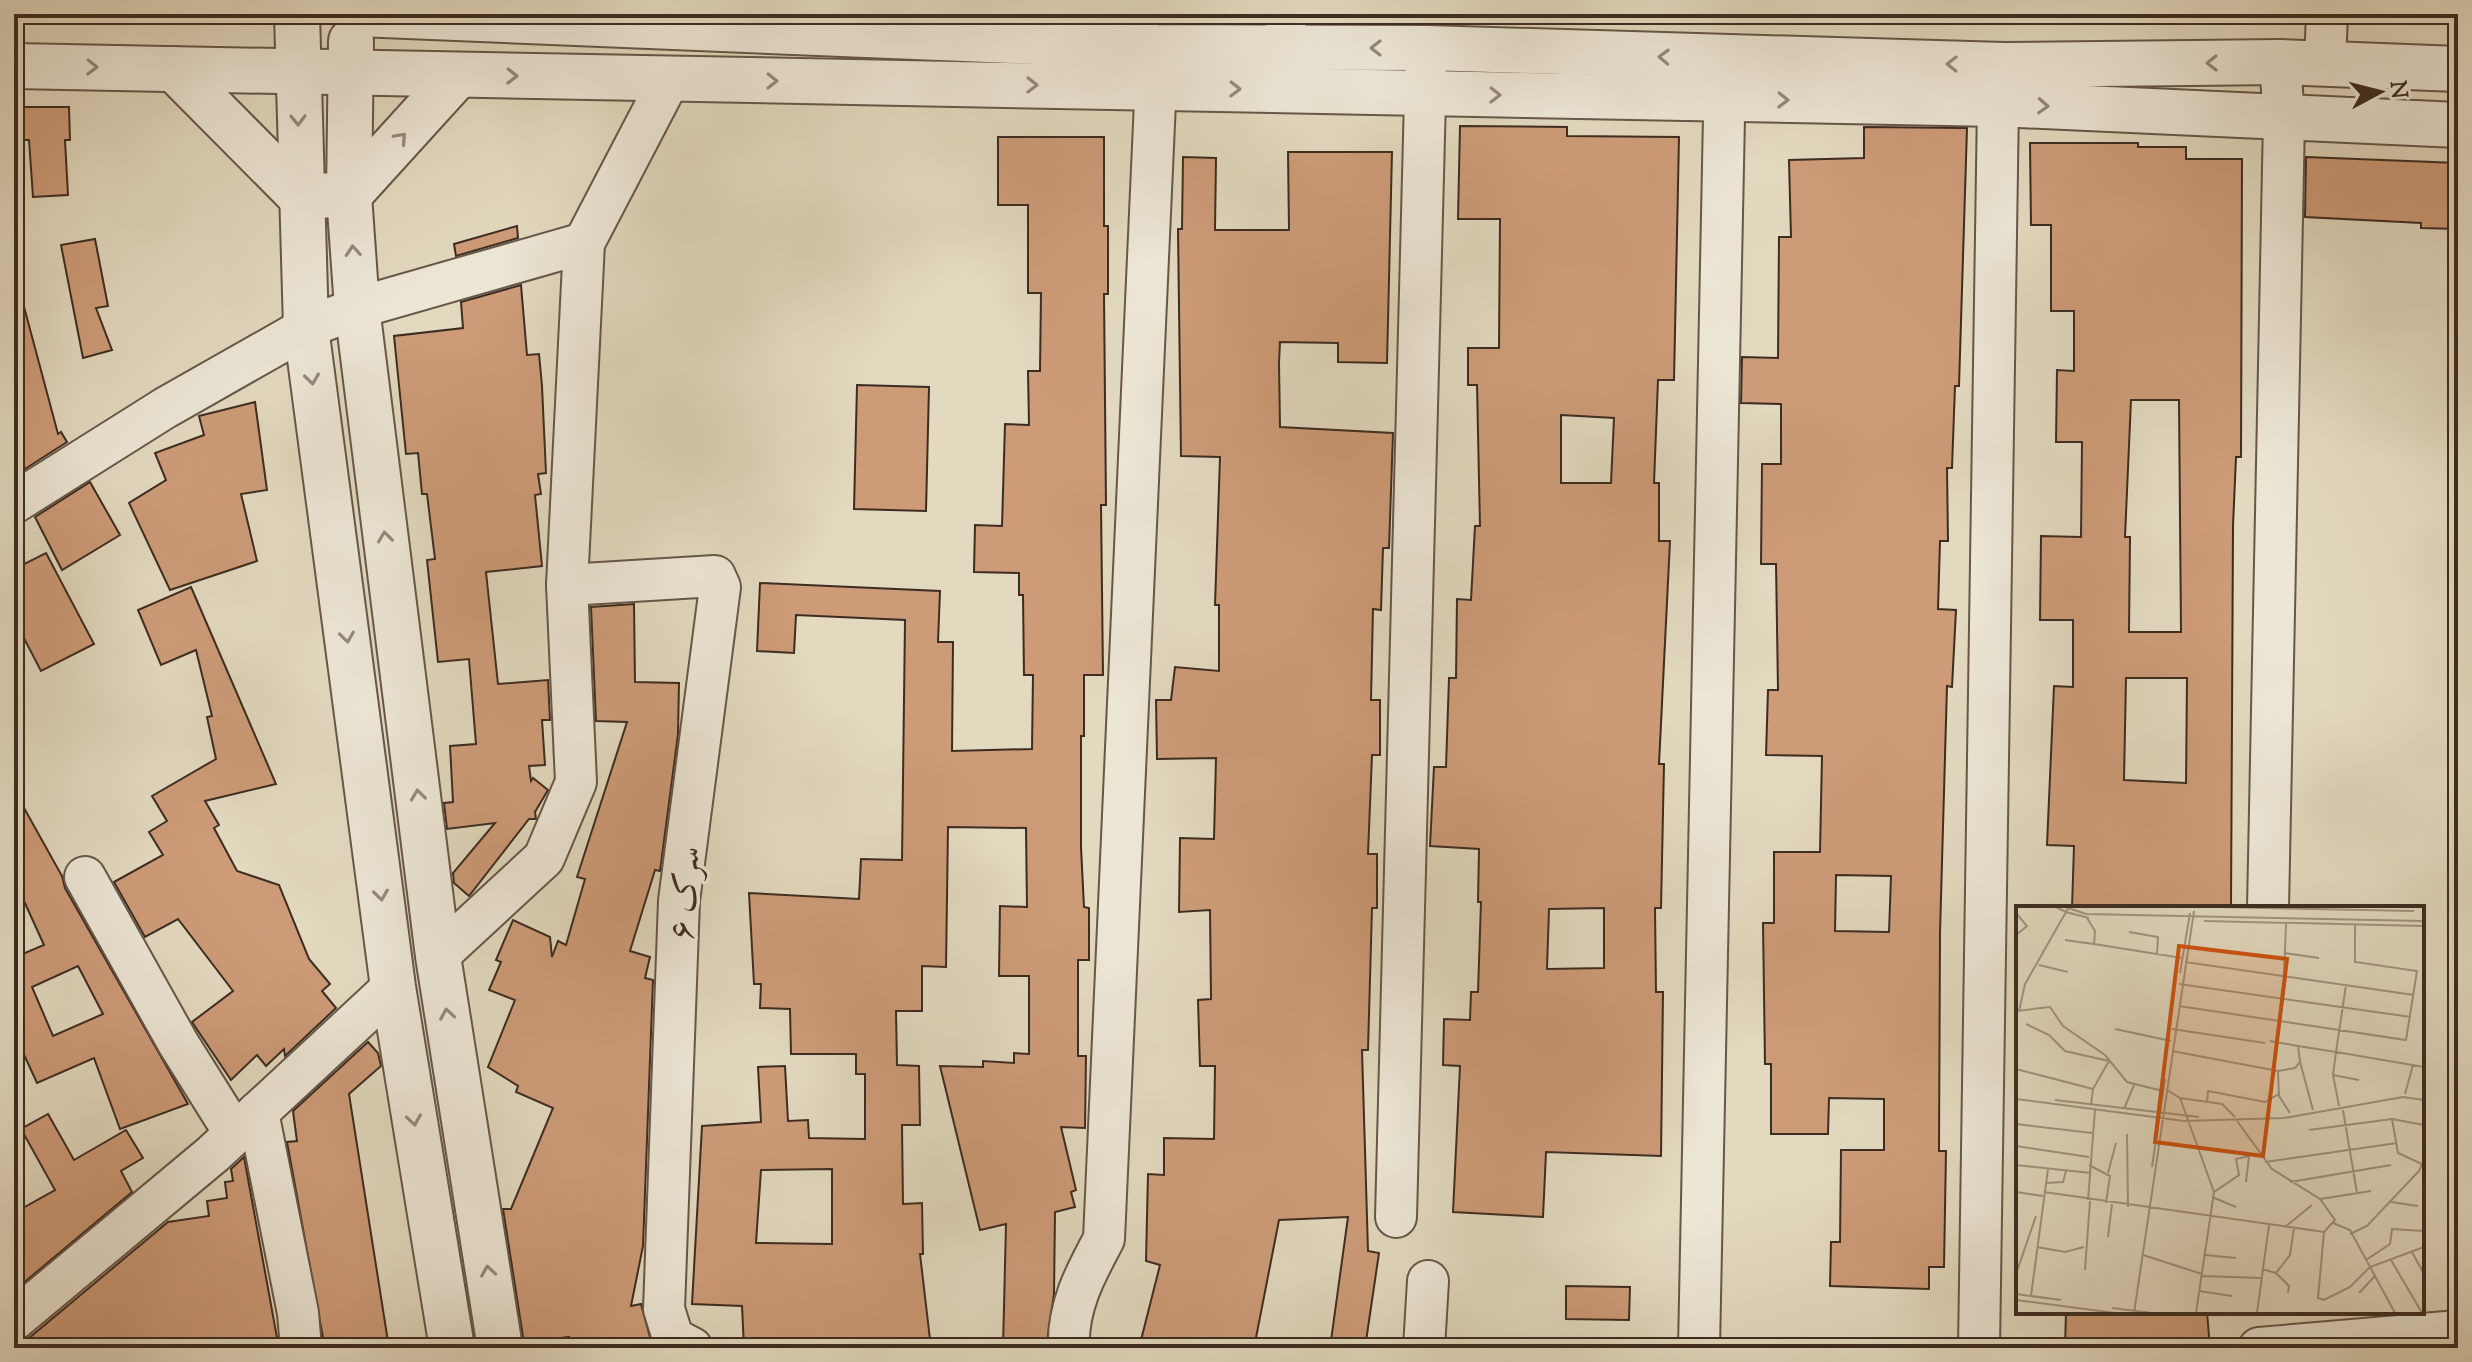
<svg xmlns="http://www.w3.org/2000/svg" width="2472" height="1362" viewBox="0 0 2472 1362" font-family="'Sorts Mill Goudy',Amiri,serif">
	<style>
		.building { fill: #cd9b78; stroke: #3d2c21; stroke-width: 2; fill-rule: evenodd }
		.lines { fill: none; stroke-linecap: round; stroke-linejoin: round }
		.minor-casing { stroke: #665748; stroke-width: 44 }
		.tertiary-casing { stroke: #665748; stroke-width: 48 }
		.minor { stroke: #ece6d5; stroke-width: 40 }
		.tertiary { stroke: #ece6d5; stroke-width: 44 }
		.oneway { stroke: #94897b }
		.labels { text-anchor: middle; stroke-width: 7; stroke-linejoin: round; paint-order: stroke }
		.street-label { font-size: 34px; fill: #3d2c21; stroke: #ece6d5 }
		.inset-road { fill: none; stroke: #a09480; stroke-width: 2 }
		.view { fill: #ce520f; fill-opacity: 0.15; stroke: #ce520f; stroke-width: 4 }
		.inset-edge { fill: none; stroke: #3d2c21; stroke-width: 4 }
	</style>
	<rect width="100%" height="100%" fill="#e2d9bf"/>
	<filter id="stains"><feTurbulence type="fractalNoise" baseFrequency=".0025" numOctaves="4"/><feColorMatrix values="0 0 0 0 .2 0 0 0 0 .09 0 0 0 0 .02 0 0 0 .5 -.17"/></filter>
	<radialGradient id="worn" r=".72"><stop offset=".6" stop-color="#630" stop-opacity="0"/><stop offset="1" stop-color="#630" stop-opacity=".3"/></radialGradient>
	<g class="building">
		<path d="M14,107H69L70,140H65L68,195L33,197L29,140H14Z"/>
		<path d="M1460,126L1567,127V136L1679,137L1674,380H1658L1654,483H1659V541H1670L1659,764H1664L1661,908H1655L1656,992H1663L1661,1156L1546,1152L1543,1217L1453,1212L1460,1066L1443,1065L1444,1019L1470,1020L1471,992H1478L1481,902H1478L1479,849L1430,846L1434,767H1446L1449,678H1456L1457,599L1471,600L1475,526H1480L1477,385H1468V348H1499L1500,219H1458ZM1561,415L1614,418L1611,483H1561ZM1604,908V968L1547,969L1549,909Z"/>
		<path d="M1864,127L1967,128L1959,386H1955L1952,468H1947L1948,541H1940L1938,609L1956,610L1952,687L1947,686L1940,933L1939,1151H1946L1944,1267H1929V1289L1830,1286L1831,1242H1840L1841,1150H1884V1099L1829,1098L1828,1134H1771V1064H1765L1763,923H1774V852H1820L1822,756L1766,755L1768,690H1778L1776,564H1761L1762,464H1781V404L1741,403L1742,357L1778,358L1779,237H1791L1789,160L1864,158ZM1836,875L1891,876L1889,932L1835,931Z"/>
		<path d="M998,137H1104V226H1108V294H1104L1106,505H1101L1103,675H1084V736H1081V847L1084,907L1089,908V960H1078V1056H1086L1085,1128L1061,1127L1076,1190L1071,1192L1075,1207L1055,1212L1054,1294L1046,1348H1003L1006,1224L980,1230L940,1066L983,1067V1061L1014,1063V1053L1029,1054V976H999L1000,906L1027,907L1026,828L948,827L946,967L922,966V1011H896L897,1065L919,1066L920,1125H902L903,1204L922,1203L923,1254H920L931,1348H744L742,1306L692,1304L702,1126L761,1122L758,1067L785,1066L788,1121L808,1120L809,1138L865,1139V1074H856V1054H791L790,1009L760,1008L761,984H754L749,893L859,899L861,859L902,860L905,620L796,615L794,653L757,651L760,583L940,591L938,642H953L952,751L1032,749L1033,675H1024L1023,595H1019V573L974,572L975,525L1002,526L1005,424L1029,425L1028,371H1040L1041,293H1028V205H998ZM832,1169V1244L756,1243L761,1170Z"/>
		<path d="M2030,143H2138V147H2186V159H2242L2241,457H2236L2233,526L2231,908H2072L2074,846L2047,845L2054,686L2073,687V620H2040L2041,536L2081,537L2082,442H2056L2057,370L2074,371V311H2051V225H2031ZM2131,400H2179L2181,632H2129L2130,537H2125ZM2126,678H2187L2186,783L2124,780Z"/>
		<path d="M1288,152H1392L1387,363L1338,362V343L1280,342L1279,363L1280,427L1393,433L1389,548H1383L1381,610L1373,609L1371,700H1380V755H1372L1368,854H1377V908H1372L1368,1050H1362L1368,1251L1379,1253L1365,1348H1330L1348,1217L1279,1220L1254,1348H1160L1140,1344L1160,1265L1146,1261L1148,1174L1164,1175V1138L1214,1139L1215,1066H1200L1198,1000L1211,999L1210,910L1179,912L1180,838L1214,839L1216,758L1157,759L1156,700H1171L1175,667L1219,671V605H1215L1220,457L1181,456L1178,229H1182L1183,157L1216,158L1215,230H1289Z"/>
		<path d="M2306,157L2458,163V229L2421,228V223L2305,217Z"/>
		<path d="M517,226L518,238L456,256L454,244Z"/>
		<path d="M95,239L108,306L96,308L112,350L83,358L61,245Z"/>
		<path d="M521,285L527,355L539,354L542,386L546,473L538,474L541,494L535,495L542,566L486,572L498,684L548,680L550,720H542L545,765L529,766L531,781L533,778L548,790L535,812L536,819H529L469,896L454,883L453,873L495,823L447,829L444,803L453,802L450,746L476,744L469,659L438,662L427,560L435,559L427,494H422L418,453L406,454L394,336L463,328L461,302Z"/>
		<path d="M23,303L58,434L61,432L67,442L14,476V304Z"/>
		<path d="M857,385L929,387L926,511L854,509Z"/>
		<path d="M255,402L267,490L241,494L257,561L170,590L129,503L166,480L155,453L204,435L199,416Z"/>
		<path d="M90,482L120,535L62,570L35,517Z"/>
		<path d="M46,553L94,644L41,671L14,619V569Z"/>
		<path d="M191,587L276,784L205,801L219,825L214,828L237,871L279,885L309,959L330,984L322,991L336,1008L285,1056L284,1049L266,1066L257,1055L231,1080L192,1022L233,991L178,919L145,937L114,882L163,855L149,832L167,821L152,796L216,759L207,717L212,716L196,650L161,665L138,610Z"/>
		<path d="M634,604L635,682L679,683L678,734L660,871L655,870L630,951L650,957L645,978L653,980L643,1246L631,1306L641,1304L653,1348H568L569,1337L524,1343L503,1209H511L553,1108L516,1092L518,1086L488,1067L515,1000L489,990L501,962L496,960L513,920L550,937L552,957L558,941L566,945L585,879L577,877L627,722L596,721L591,607Z"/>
		<path d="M14,790L62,876L65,888L188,1104L120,1129L94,1058L37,1083L14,1033V946L18,956L44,945L14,879ZM78,966L103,1014L53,1036L32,987Z"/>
		<path d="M368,1042L378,1053L381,1066L349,1094L389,1348H348L346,1338H323L287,1142L297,1141L293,1111Z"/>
		<path d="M48,1114L74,1160L126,1130L143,1158L121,1171L132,1192L21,1285L14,1274V1213L55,1190L21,1129Z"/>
		<path d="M244,1157L278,1343L219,1348L218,1340L168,1348H14V1342L29,1338L168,1222L209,1216L207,1201L227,1198L225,1182L233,1181L231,1169Z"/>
		<path d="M1566,1286L1630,1287L1629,1320L1566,1319Z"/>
		<path d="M2066,1312H2207L2210,1348H2065Z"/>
	</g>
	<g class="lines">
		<defs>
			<g id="minor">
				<path d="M1285,48L1286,14"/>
				<path d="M2325,64L2327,14"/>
				<path d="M14,503L165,408L306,328L357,308L584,243"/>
				<path d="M567,585L715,576L720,587L679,901L664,1309L673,1338L692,1348"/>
				<path d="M85,877L178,1043L233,1131"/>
				<path d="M2268,908L2284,119L2280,62"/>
				<path d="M438,956L544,858L576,782L567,585L584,243L669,80"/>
				<path d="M258,1112L298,1313L301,1348"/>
				<path d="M1396,1217L1426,60"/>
				<path d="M14,1320L213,1154L393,987"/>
				<path d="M1069,1348C1067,1308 1085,1274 1104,1239L1157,57"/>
				<path d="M1424,1348L1428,1281"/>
				<path d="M1699,1348L1725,67"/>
				<path d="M1979,1348L1998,104L2003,73"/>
				<path d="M2259,1348L2458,1331"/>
			</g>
			<g id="tertiary">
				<path d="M297,14L306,328L393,987L452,1348"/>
				<path d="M359,14L1157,47L1427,48L2004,65L2280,62L2458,69"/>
				<path d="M351,41L349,195L357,308L438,956L500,1348"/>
				<path d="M14,66L1998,104L2458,125"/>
				<path d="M174,69L300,196L349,195L458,75"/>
			</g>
		</defs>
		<use href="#minor" class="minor-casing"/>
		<use href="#tertiary" class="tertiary-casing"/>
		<use href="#minor" class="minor"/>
		<use href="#tertiary" class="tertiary"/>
	</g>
	<defs><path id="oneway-chevron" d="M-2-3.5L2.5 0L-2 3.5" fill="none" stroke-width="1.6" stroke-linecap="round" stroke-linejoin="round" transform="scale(2)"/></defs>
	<g class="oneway">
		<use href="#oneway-chevron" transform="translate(1376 48) rotate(-180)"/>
		<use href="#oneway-chevron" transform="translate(1664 57) rotate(-178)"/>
		<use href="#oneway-chevron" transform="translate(2212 63) rotate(179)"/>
		<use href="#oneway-chevron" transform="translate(1952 64) rotate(-179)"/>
		<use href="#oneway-chevron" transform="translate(92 67) rotate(1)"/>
		<use href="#oneway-chevron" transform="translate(512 76) rotate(1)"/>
		<use href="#oneway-chevron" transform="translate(772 81) rotate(1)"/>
		<use href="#oneway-chevron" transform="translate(1032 85) rotate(1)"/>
		<use href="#oneway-chevron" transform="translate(1235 89) rotate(1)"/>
		<use href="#oneway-chevron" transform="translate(1495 95) rotate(1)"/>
		<use href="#oneway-chevron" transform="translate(1783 100) rotate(1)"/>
		<use href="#oneway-chevron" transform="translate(2043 106) rotate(3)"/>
		<use href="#oneway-chevron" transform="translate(298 120) rotate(89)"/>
		<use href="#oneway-chevron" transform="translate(401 138) rotate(-48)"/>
		<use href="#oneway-chevron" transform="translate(353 251) rotate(-94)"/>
		<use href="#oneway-chevron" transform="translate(312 379) rotate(82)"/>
		<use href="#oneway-chevron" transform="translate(385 537) rotate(-97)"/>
		<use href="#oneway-chevron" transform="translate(347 637) rotate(82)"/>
		<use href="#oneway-chevron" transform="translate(418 795) rotate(-97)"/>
		<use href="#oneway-chevron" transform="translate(381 895) rotate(82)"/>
		<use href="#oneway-chevron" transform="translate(447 1014) rotate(-99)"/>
		<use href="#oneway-chevron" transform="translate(414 1120) rotate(81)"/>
		<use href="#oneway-chevron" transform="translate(488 1271) rotate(-99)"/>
	</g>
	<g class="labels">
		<g class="street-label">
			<text transform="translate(683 893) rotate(-85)" y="12">سرک ۶</text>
		</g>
	</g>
	<g transform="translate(2016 906)">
		<rect width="408" height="408" fill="#e2d9bf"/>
		<path class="inset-road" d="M49,1L70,8L408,15M53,1L50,6L73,12M200,1L398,5M0,7L11,20L0,29M188,15L408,20M113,26L142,31L141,48M49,34L78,38L79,25L71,12M78,38L166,52M269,47L303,52M169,56L398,89M23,59L52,66M164,67L174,7M268,70L270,18M163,78L395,111M330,79L320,146L408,161M163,100L390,134L401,65L339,56V19M0,105L34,101L47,120L89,149L111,176L147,185M3,105L9,78L50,6L40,1M264,115L270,70M10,118L33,129L49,145L93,155L77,183L75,199M99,123L155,135M156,123L249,137M254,135L282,140M156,145L262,165L279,162L284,156L282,140L320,146L317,169L323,200M284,156L297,204M0,163L77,183M262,165L263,190L274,207M317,169L343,174M151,184L164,192L206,198L219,211M389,188L397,159M164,192L198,286M0,193L168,215L268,212L387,191L408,194M39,194L183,211M191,197L192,185L249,196L263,188M108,203L118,179M327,204L341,287M221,215L256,263L304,293L319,314L308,326L302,392L308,394L334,381L354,361L408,341M0,218L76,227M293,224L376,213L408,219M111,228L112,301M0,240L73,251M249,256L381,237M0,259L75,267M73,259L94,270L90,297M136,261L149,173M92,267L100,237M274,276L375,259M30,277L47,276L50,265M0,286L27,290M28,286L308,326M196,291L220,301M304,293L355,285M72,294L79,204M375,296L402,300M317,317L334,324L379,407M269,321L296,299M334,328L351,320L403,265L406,258L382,247L376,213M92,331L96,298M21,341L49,346L68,341M396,346L408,368M127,349L186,368M189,349L220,352M350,354L374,338L376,323L408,325M375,354L406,407M246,363L260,367L273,380L272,387M69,364L74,295M260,367L274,349L278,322M0,368L20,310M186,370L245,372M183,385L216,390M343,387L360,369M0,388L45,394M15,390L32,263M0,394L99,407M96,402L136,407M118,407L178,5M180,407L198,286L223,269L220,253L233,250L230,276M241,407L253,319"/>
		<path class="view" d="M163,40L271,53L247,250L139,236Z"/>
		<rect width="408" height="408" class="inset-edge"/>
	</g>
	<rect width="2472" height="1362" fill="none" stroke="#e2d9bf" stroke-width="48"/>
	<rect x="16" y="16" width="2440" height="1330" fill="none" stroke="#3d2c21" stroke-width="4"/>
	<rect x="24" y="24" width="2424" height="1314" fill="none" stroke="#3d2c21" stroke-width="2"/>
	<g transform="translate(2380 92) rotate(83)" stroke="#ece6d5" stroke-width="6" paint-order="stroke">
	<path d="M0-6L14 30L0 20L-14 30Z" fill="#3d2c21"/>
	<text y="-12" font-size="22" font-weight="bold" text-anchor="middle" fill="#3d2c21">N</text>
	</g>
	<rect width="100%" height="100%" filter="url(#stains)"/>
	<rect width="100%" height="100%" fill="url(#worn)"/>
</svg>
